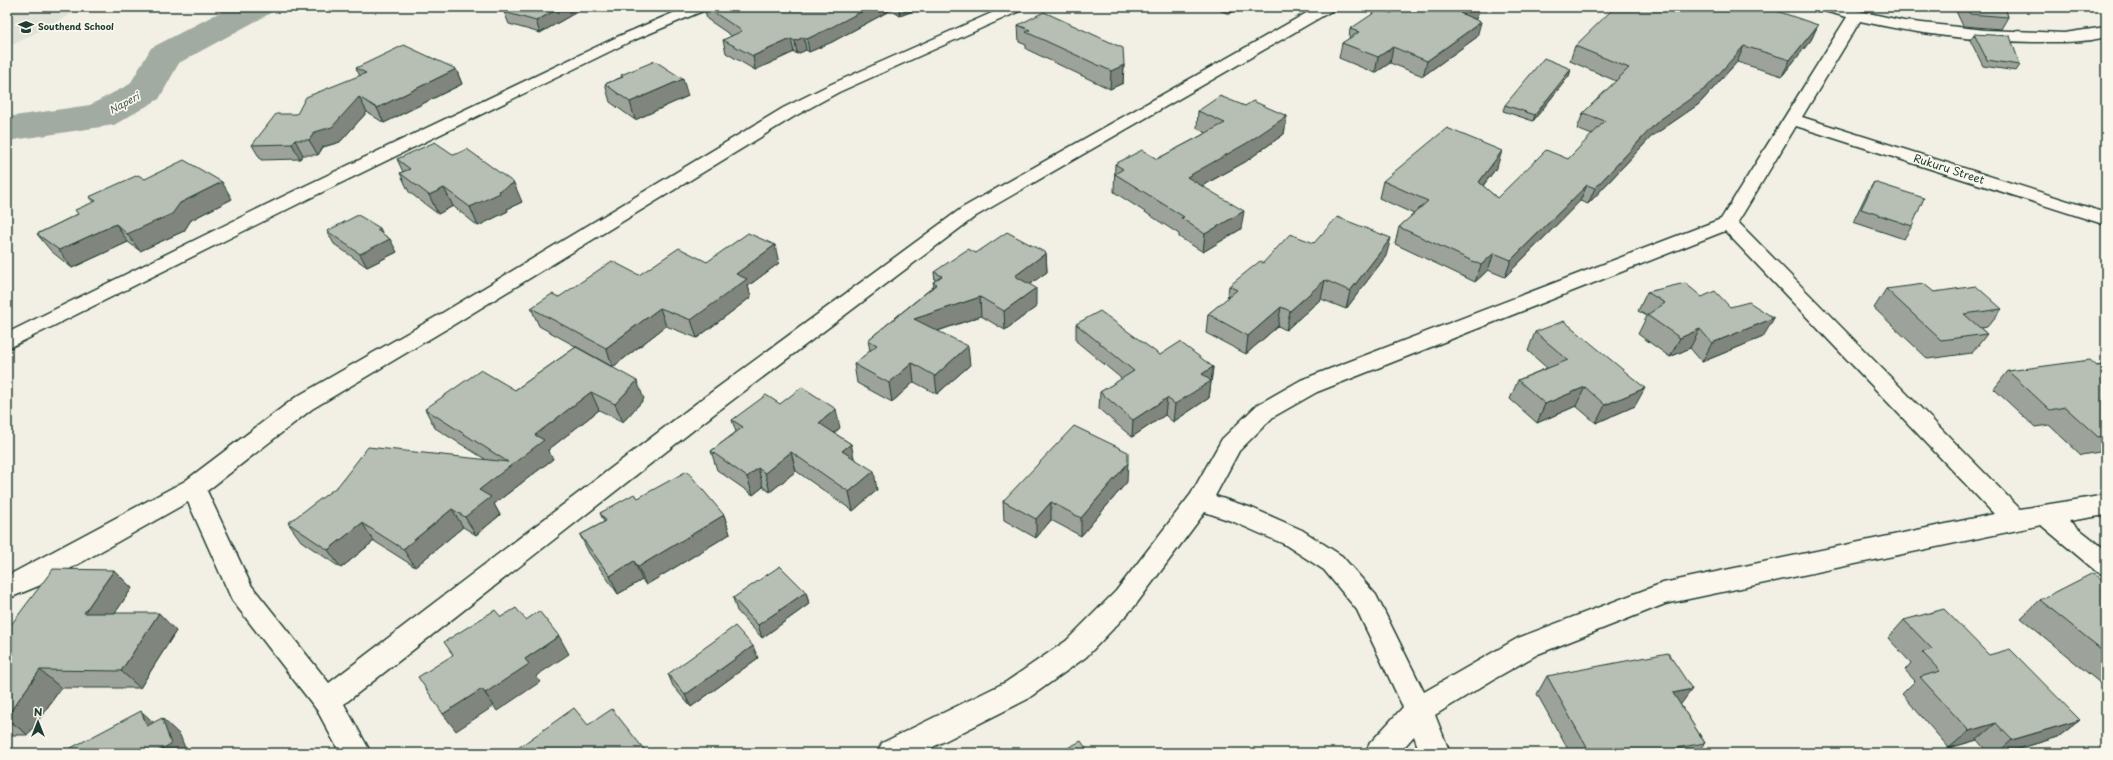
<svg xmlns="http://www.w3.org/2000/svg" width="2113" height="760" viewBox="0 0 2113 760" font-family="'Playpen Sans',sans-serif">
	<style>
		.built { fill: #e0e1d6 }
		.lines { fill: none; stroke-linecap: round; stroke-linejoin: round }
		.river { fill: #a2aba1; fill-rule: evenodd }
		.street-casing { stroke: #1f3d34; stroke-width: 3 }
		.street { fill: #fbf7ec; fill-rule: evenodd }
		.wall { fill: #9da39a; stroke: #1f3d34 }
		.shaded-wall { fill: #80857d; stroke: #1f3d34 }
		.building { fill: #b7beb3; stroke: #1f3d34 }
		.labels { text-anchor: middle; stroke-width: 3.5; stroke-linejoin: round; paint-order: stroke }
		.far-poi-label { font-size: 9px; font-weight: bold; fill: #1f3d34; stroke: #fbf7ec; text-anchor: start }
		.far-water-label { font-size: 10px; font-style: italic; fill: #465e55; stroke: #fbf7ec }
		.street-label { font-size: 11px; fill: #1f3d34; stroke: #fbf7ec }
	</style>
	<rect width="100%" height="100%" fill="#f2f0e5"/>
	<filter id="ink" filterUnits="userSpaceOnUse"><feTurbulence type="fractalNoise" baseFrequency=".025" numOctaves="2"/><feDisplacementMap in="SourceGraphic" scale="8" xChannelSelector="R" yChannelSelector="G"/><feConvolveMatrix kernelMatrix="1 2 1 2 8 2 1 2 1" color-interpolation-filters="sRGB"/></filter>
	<g filter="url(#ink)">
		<path class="built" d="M7,7H85L7,48Z"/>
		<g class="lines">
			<path class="river" d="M230,7H275L269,14L179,63L159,99L114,125L7,141V117L90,105L130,84L151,48Z"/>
			<defs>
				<g id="street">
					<path d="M687,7H707L705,10L627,43L302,202L7,349V333L288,194L617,37Z"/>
					<path d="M1005,7H1024L1022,10L839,92L795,116L453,325L312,409L207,491L251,585L329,683L698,402L962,208L1317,7H1335L1333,10L976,216L714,414L344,704L371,753H340L317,710L232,600L188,502L43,584L7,599V576L185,481L296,397L439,315L783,108L827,86Z"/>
					<path d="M1818,7H1842L1904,21L1985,30L2064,33L2106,27V37C2082,43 2058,42 2033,42C1975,41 1917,34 1860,21L1802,117L2106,213V225L1796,126L1738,222L2020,509L2106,495V515L2069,521L2106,550V575L2097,572L2041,525L1665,604L1538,654L1494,679L1435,715L1450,753H1420L1414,736L1399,753H1365L1370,743L1403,707L1357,610L1324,570L1284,544L1234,522L1205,512L1134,607L1086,657L1026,700L921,753H877L882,743L1006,682L1066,641L1116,591L1191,494L1222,439L1257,405L1301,380L1721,219L1847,17L1820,10ZM1725,231L1994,514L1663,583L1518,638L1424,692L1376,595L1342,556L1302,530L1252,508L1215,496L1239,451L1273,417L1317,392Z"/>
				</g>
			</defs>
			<use href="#street" class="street-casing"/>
			<use href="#street" class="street"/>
		</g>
		<g class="wall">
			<path d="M704,7H923L900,16L891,10L832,42L809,52L806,50L797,54L794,52L755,70L726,53L723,40L732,36L707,19Z"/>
			<path d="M1213,7H1241L1229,14Z"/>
			<path d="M1954,7H2005L2008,17L2001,29L1963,26Z"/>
			<path d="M582,9L540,33L509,24L504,12Z"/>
			<path d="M1391,13L1477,18L1475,19L1477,37L1423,76L1390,63L1375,73L1339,58L1342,43L1349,39L1350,29Z"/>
			<path d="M1018,25L1124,65L1123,83L1110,89L1026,49V45L1019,42Z"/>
			<path d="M1818,25L1811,40L1782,76L1737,62L1699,104L1651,137L1588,204L1580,201L1505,277L1488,270L1475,282L1395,244L1399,227L1414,214L1379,198L1383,181L1497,167L1483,186L1497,198L1568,159L1592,135L1577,129L1583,113L1616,81L1570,61L1575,46Z"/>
			<path d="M1974,34L2020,65L2016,71L1983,66L1970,40Z"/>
			<path d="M356,68L456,69L462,84L384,123L367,112L340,142L323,147L318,155H303L300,159L261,160L252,145L297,114L360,76Z"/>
			<path d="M1571,69L1569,76L1533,121L1503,111L1505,105Z"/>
			<path d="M621,75L688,96L635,120L610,102L605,84L622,77Z"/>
			<path d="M1245,106L1287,116L1284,134L1245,162L1202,186L1241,229L1203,252L1179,237V234L1114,192L1115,164L1157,159L1206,133L1197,128L1198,111Z"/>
			<path d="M454,155L522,202L507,209L508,211L478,226L453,206L438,214L409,192L400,173L403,172L397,159Z"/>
			<path d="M145,179L232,199L191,220L184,231L140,251L128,242L72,268L51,251L37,234L78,214L93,203L89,197Z"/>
			<path d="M1874,182L1912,226L1904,239L1853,222L1866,195Z"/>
			<path d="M327,231L382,233L397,252L367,267L334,244Z"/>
			<path d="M1314,243L1386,256L1346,309L1321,299L1286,330L1278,326L1246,354L1206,333L1208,314L1227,299L1229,286L1263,263Z"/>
			<path d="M976,253H1046L1047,272L1029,284L1036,307L1005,330L981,316L938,331L970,365L937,394L914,382L892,402L857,383L854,364L870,351L868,340L934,286L933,282L935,281L934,272Z"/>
			<path d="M707,262L779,263L748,286L751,297L697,338L666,326L613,367L539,326L531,308L559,297L639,275Z"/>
			<path d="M1886,289L1934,292L2002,309L1987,327L1980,328L1987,334L1972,353L1928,359L1874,308Z"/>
			<path d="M1647,292L1702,297L1730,307L1763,337L1702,362L1690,348L1670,357L1638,334L1647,316L1638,311Z"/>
			<path d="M1076,324L1160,355L1213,367L1209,398L1173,422L1165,415L1132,437L1099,409L1100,392L1122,379L1076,341Z"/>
			<path d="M1535,332L1635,406L1596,423L1576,406L1537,423L1510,399L1518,380L1547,368L1528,351Z"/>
			<path d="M576,347L644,399L623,422L599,410L548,450L553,459L494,504L500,515L476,535L463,527L415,567L374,541L341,568L301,541L288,523L485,459L435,428L425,409L515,390Z"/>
			<path d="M2106,365V451L2081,455L2049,425L2035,427L1994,389L2008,371Z"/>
			<path d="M780,404L840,428L834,433L851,444L854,459L877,490L853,511L796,471L770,492L763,487L753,495L717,470L711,451L736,432L732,420Z"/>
			<path d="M1127,482L1081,536L1051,520L1036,538L1004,520L1003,501Z"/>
			<path d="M638,498L724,515L730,534L646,585L642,580L618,594L589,553L580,535L604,522L600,513Z"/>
			<path d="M2106,582V679L2100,683L2021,618L2040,600Z"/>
			<path d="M132,588L115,613L176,631L140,688H61L28,735H7V630Z"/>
			<path d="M806,592L809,604L762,638L737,611L733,598Z"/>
			<path d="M1904,620L1989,655L2080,720L2058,737L2005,753H1988L1977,740L1949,748L1902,694L1915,681L1905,670L1911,663L1888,638Z"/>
			<path d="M758,658L691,707L673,686L668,674Z"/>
			<path d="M1547,676L1692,689L1680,704L1705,743L1696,753H1570L1537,694Z"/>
		</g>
		<g class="shaded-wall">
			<path d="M561,7H581L582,9L540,33L536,21Z"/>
			<path d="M870,7H891V10L832,42L809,52L807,39Z"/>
			<path d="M899,7H923L900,16Z"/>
			<path d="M1230,7H1241L1229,14Z"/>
			<path d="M1472,7H1480L1477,18L1456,28L1460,13Z"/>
			<path d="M1481,22L1477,37L1423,76L1427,61Z"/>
			<path d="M1818,25L1811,40L1782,76L1790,60Z"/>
			<path d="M804,37L806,50L797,54L795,41Z"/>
			<path d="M791,39L794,52L755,70L753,56Z"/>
			<path d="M1744,46L1737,62L1699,104L1651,137L1588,204L1595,188L1658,121Z"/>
			<path d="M1393,47L1390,63L1375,73L1378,57Z"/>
			<path d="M1124,65L1123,83L1110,89L1111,71Z"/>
			<path d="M456,69L462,84L384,123L377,108Z"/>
			<path d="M1571,69L1569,76L1533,121L1535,115Z"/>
			<path d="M683,79L688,96L635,120L630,102Z"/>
			<path d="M359,97L367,112L340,142L323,147L318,155L309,140L315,132Z"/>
			<path d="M1287,116L1284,134L1245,162L1185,195L1187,177Z"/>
			<path d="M295,140L303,155L300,159L292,144Z"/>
			<path d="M1502,151L1497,167L1473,198L1479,182Z"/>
			<path d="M222,182L232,199L191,220L184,231L140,251L127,234L180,203Z"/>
			<path d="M514,183L522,202L507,209L508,211L478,226L470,207L499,191Z"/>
			<path d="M1587,185L1580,201L1505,277L1511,260Z"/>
			<path d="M444,188L453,206L438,214L429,195Z"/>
			<path d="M1244,211L1241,229L1203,252L1205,234Z"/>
			<path d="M116,224L128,242L72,268L59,250Z"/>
			<path d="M380,228L386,241L390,239L397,252L367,267L360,254L377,230Z"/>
			<path d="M1391,238L1386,256L1346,309L1350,291Z"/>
			<path d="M775,245L779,263L748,286L751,297L697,338L691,320L736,274Z"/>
			<path d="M1046,253L1047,272L1015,295V276Z"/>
			<path d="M1494,253L1488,270L1475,282L1481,265Z"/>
			<path d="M1325,280L1321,299L1286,330L1290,311Z"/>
			<path d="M1036,288V307L1005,330L1004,311Z"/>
			<path d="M980,297L981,316L917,338L914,319Z"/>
			<path d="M1281,307L1278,326L1246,354L1248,336Z"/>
			<path d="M660,308L666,326L613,367L606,348Z"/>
			<path d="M1774,318L1763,337L1702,362L1712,343Z"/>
			<path d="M1700,329L1690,348L1670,357L1680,338Z"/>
			<path d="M968,346L970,365L937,394L935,376Z"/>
			<path d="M912,363L914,382L892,402L889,383Z"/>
			<path d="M1213,367L1209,398L1173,422L1175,404L1202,374Z"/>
			<path d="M637,381L644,399L623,422L615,404Z"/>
			<path d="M1585,387L1576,406L1537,423L1545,404Z"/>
			<path d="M1645,388L1635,406L1596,423L1605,405Z"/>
			<path d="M591,392L599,410L548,450L553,459L494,504L500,515L476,535L465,517L479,490L535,435Z"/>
			<path d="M1167,398L1165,415L1132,437L1133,420Z"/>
			<path d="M836,409L840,428L823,442L819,423Z"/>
			<path d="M851,444L855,462L842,451Z"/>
			<path d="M791,452L796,471L770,492L765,473Z"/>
			<path d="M1128,463L1127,482L1081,536V518Z"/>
			<path d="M758,468L763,487L753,495L747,477Z"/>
			<path d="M874,471L877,490L853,511L849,492Z"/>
			<path d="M1051,502V520L1036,538V519Z"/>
			<path d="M452,509L463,527L415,567L403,549Z"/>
			<path d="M724,515L730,534L646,585L638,567Z"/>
			<path d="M362,523L374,541L341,568L328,550Z"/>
			<path d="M634,561L642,580L618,594L610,576Z"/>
			<path d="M114,570L132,588L103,631L84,613Z"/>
			<path d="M806,592L809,604L762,638L758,625Z"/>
			<path d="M159,613L176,631L140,688L121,671Z"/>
			<path d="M559,636L569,654L536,676L540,682L497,711L485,693L525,659Z"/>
			<path d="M753,646L758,658L691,707L685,695Z"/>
			<path d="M40,670L61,688L28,735L7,719V716Z"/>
			<path d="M2106,678V679L2100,683Z"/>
			<path d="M482,689L494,706L456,731L443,714Z"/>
			<path d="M1692,689L1679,707L1673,693Z"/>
			<path d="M141,711L160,728L147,726Z"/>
			<path d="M162,718L180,735L187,753H154Z"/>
			<path d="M2080,720L2058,737L2005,753H1997L2012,740Z"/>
			<path d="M1996,723L1977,740L1949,748L1969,731Z"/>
		</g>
		<g class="building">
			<path d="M513,7H561L536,21L504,12Z"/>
			<path d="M706,7H870L830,28L807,39L804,37L795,41L791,39L753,56L723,40L742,31Z"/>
			<path d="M1404,7H1472L1460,13L1481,22L1427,61L1393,47L1378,57L1342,43L1359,32L1350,29L1380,9L1391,13Z"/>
			<path d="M1615,7H1666L1668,8V7H1765L1818,25L1790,60L1744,46L1706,88L1658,121L1595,188L1587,185L1511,260L1494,253L1481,265L1399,227L1428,201L1383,181L1447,128L1502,151L1479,182L1497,198L1546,150L1568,159L1605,121L1583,113L1629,68L1575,46Z"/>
			<path d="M1966,7H2005L2008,17L1970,14Z"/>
			<path d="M1044,12L1123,48L1124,65L1111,71L1026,32L1030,30L1018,25Z"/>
			<path d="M1974,34L2010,36L2020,65L1987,60Z"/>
			<path d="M404,45L456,69L377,108L359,97L332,127L315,132L309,140H295L292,144L252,145L276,114H297L306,97L366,73L356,68Z"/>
			<path d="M1544,58L1571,69L1535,115L1505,105Z"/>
			<path d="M655,61L683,79L630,102L605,84L623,77L621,75Z"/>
			<path d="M1220,96L1245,106L1253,101L1287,116L1247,143L1187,177L1244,211L1205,234L1181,218L1184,217L1115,174L1123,169L1115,164L1142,150L1157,159L1225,123L1198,111Z"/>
			<path d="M435,142L454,155L467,149L514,183L499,191L500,193L470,207L444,188L429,195L400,173L410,169L397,159Z"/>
			<path d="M184,160L222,182L180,203L172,214L127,234L116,224L59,250L37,234L78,214L75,210L96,201L89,197L138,175L145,179Z"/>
			<path d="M1874,182L1924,198L1912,226L1861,209Z"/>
			<path d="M358,215L380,228L377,230L390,239L360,254L327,231Z"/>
			<path d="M1337,217L1391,238L1350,291L1325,280L1290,311L1281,307L1248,336L1208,314L1237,290L1229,286L1260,261L1263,263L1290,234L1314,243Z"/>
			<path d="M1007,232L1046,253L1015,276L1036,288L1004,311L980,297L914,319L968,346L935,376L912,363L889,383L854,364L877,345L868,340L937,284L933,282L942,276L934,272L968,249L976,253Z"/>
			<path d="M748,233L775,245L736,274L747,279L691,320L660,308L606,348L531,308L552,294L559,297L612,261L639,275L679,248L707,262Z"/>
			<path d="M1685,283L1702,297L1715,291L1730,307L1749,302L1774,318L1712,343L1700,329L1680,338L1647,315L1665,303L1647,292Z"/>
			<path d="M1924,284L1934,292L1976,286L2002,309L1964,314L1987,334L1941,340L1886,289Z"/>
			<path d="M1100,311L1160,355L1180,342L1213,367L1202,374L1211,381L1175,404L1167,398L1133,420L1100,392L1134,371L1076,324Z"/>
			<path d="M1564,321L1645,388L1605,405L1585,387L1545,404L1518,380L1568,360L1535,332Z"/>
			<path d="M576,347L637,381L615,404L591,392L535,435L544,440L479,490L491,497L465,517L452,509L403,549L362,523L328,550L288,523L338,486L368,447L508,462L425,409L481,370L515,390Z"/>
			<path d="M2090,360L2097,366L2106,365V436L2098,437L2065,407L2050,410L2008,371Z"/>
			<path d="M802,387L836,409L819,423L851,444L842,451L874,471L849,492L791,452L765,473L758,468L747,477L711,451L743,427L732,420L766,395L780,404Z"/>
			<path d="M1074,426L1128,452V463L1081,518L1051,502L1036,519L1003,501Z"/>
			<path d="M687,471L724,515L638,567L634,561L610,576L580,535L606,521L600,513L634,494L638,498Z"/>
			<path d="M780,566L806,592L758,625L733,598Z"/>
			<path d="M53,569L114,570L84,613H159L121,671L40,670L7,716V630Z"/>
			<path d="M2093,573L2106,582V653L2040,600Z"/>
			<path d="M516,608L526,620L539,611L559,636L525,659L529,664L485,693L482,689L443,714L418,677L453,655L444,642L495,610L501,617Z"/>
			<path d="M1944,609L1989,655L2010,649L2080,720L2012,740L1996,723L1969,731L1920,677L1940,671L1922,652L1932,649L1904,620Z"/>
			<path d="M735,626L753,646L685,695L668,674Z"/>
			<path d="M1668,653L1692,689L1673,693L1705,743L1676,748L1679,753H1590L1547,676Z"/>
			<path d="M574,708L588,725L612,709L647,753H511Z"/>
			<path d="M141,711L147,726L162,718L171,744L154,753H70L69,749Z"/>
			<path d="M1081,741L1089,753H1058Z"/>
			<path d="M1021,749L1024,753H1013Z"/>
		</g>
	</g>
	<defs>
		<symbol id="school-bare" viewBox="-9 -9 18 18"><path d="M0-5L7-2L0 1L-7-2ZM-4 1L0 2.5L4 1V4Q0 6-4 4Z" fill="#1f3d34" stroke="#fbf7ec" stroke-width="2.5" paint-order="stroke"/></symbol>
	</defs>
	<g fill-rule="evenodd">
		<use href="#school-bare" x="15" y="16" width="22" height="22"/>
	</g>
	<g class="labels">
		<g class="far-poi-label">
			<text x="38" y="30">Southend School</text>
		</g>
		<g class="far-water-label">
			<text transform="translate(124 103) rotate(-29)" y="4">Naperi</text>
		</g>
		<g class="street-label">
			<text transform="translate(1949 169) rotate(18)" y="4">Rukuru Street</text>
		</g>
	</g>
	<rect width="2113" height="760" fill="none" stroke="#fbf7ec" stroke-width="24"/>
	<rect x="12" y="12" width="2089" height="736" fill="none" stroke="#1f3d34" stroke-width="1.5" filter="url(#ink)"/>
	<g transform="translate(38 722)" stroke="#fbf7ec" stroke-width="3" paint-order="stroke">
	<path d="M0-3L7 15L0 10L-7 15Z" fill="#1f3d34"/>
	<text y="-6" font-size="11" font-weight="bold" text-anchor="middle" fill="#1f3d34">N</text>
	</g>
</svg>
